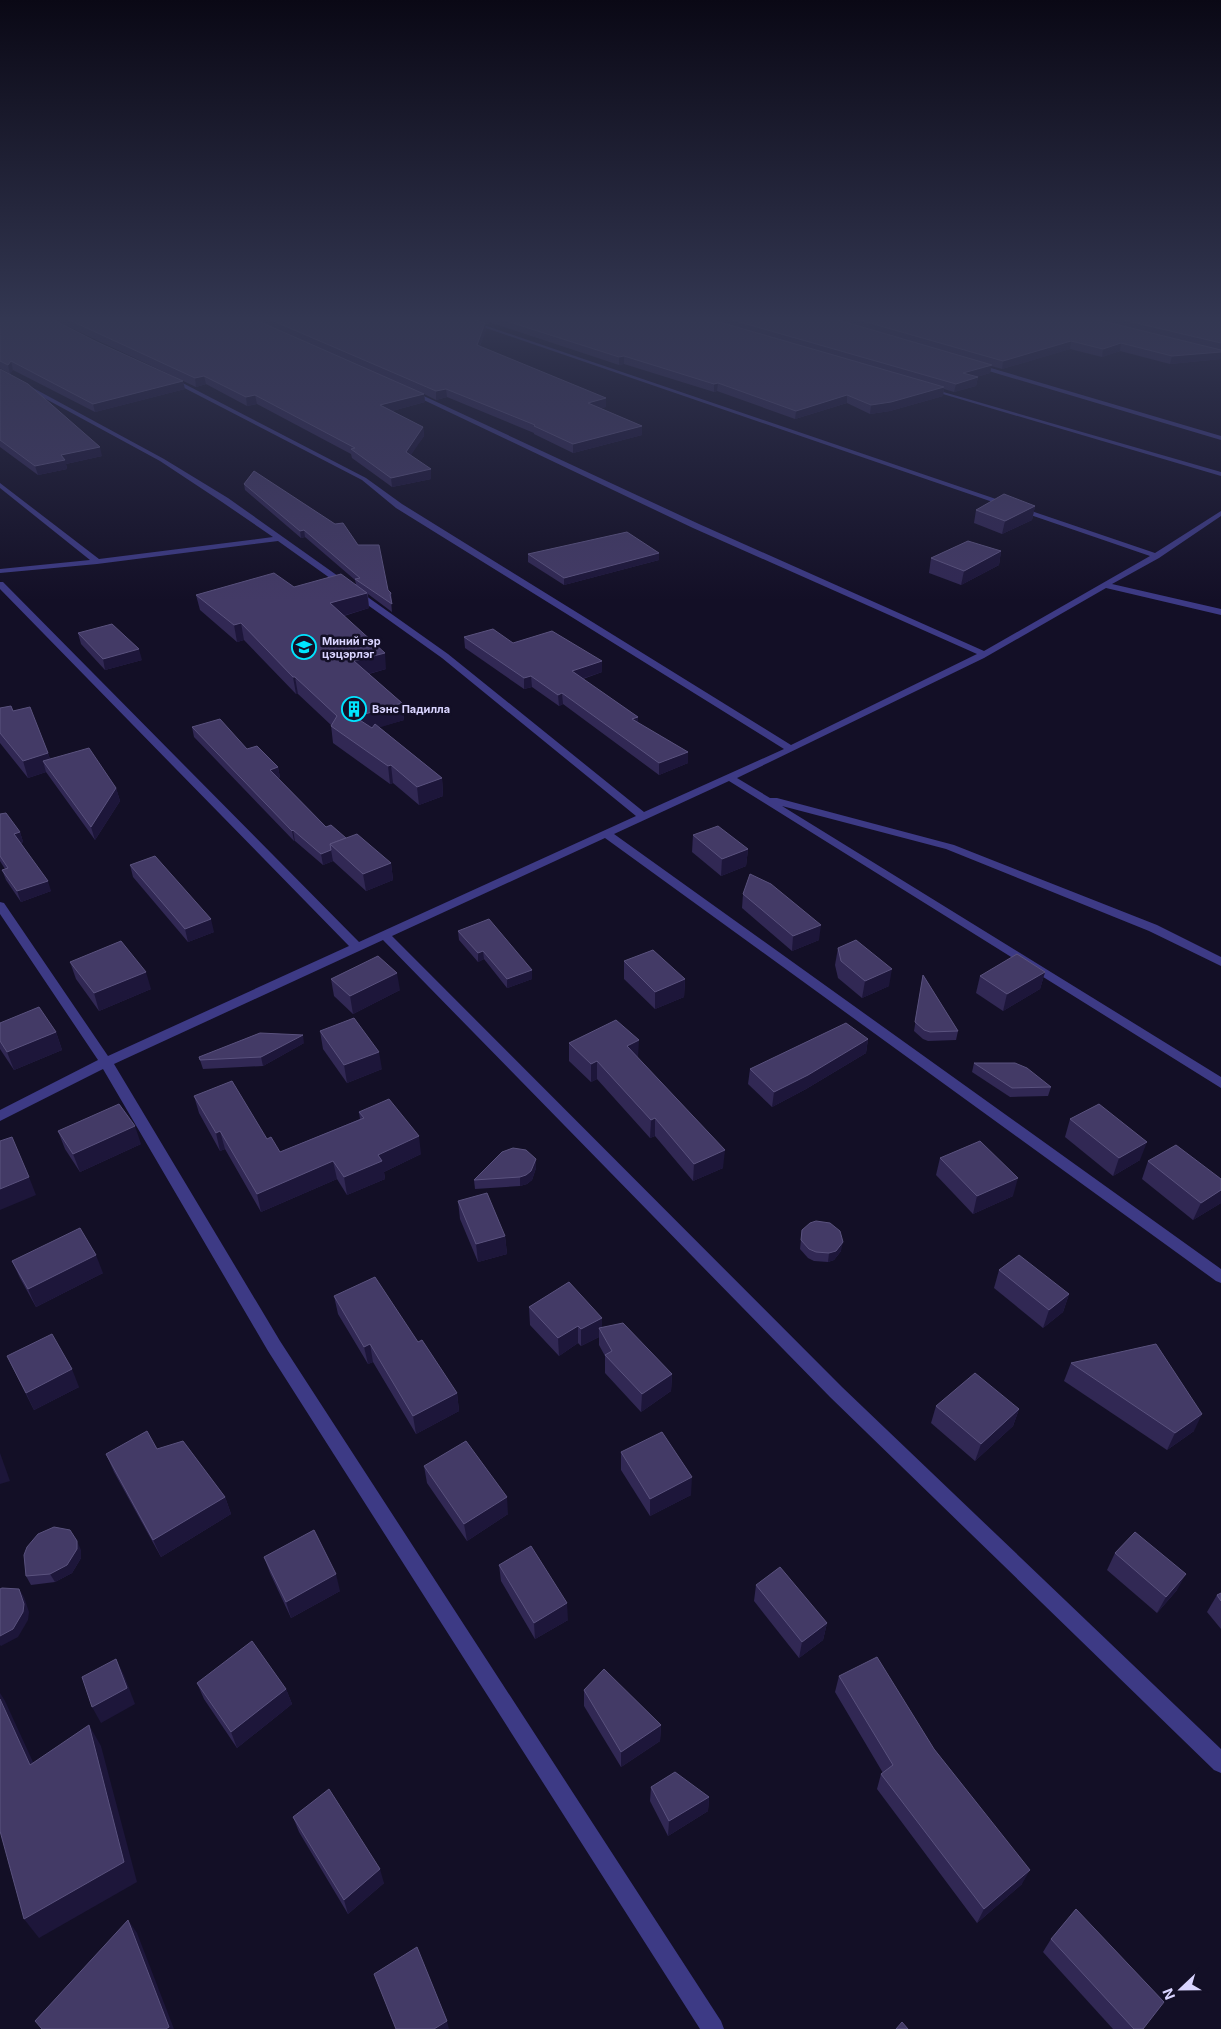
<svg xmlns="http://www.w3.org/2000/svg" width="1221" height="2029" viewBox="0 0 1221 2029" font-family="Inter,sans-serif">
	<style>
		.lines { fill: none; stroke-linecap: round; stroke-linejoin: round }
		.minor { fill: #3d3a85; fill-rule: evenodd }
		.wall { fill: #312854 }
		.shaded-wall { fill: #1d163a }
		.building { fill: #433a66; stroke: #5a527e }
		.labels { text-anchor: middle; stroke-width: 5; stroke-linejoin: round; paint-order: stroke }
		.far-poi-label { font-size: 11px; font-weight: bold; fill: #d9d4ff; stroke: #130f26; text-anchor: start }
	</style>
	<rect width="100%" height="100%" fill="#130f26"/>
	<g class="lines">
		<g class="minor">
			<path d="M454,317H460L1155,553L1221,511V516L1159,558L1112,584L1221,609V615L1106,588L984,658L737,778L770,798H777L954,845L1157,925L1221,957V966L1149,931L946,849L782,806L1221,1077V1088L729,781L614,834L1221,1269V1283L1216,1281L605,838L392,936L842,1387L1221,1749V1773L1214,1770L830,1397L383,940L114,1064L280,1341L721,2021L724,2029H700L268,1351L103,1069L0,1121V1110L98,1060L0,914V902L4,903L108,1056L349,946L0,589V582H3L359,942L636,816L442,658L278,541L97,564L0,573V569L90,560L0,488V483L99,559L273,537L222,502L160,461L0,374V370L164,459L228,498L448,654L644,812L784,749L396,508L362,480L167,379V377H171L366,478L402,504L791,745L977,654L693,528L409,393V391H413L699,524L984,651L1150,556Z"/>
			<path d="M974,363L1221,436V440L972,366Z"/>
			<path d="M926,387L1221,472V476L926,389Z"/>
		</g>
	</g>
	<g class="wall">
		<path d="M0,317L185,389L95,412L13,370L10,374L0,368Z"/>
		<path d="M48,317H1221V359L1170,364L1120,351L1102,357L1070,349L1002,369L991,366L990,373L976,377H978L976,386L954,392L944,389L943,396L890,411L870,414L847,403L795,419L717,391L714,392L624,364L619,365L489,322L488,324H485L486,330L480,346L606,407L600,408L642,426V435L573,453L534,434V433L447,397L436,400L424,394L425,402L392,411L423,427L424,436L410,455L431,479L392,487L352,458L351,454L257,404L247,406L206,384L196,387Z"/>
		<path d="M0,369L102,456L66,464L67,469L38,475L0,447Z"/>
		<path d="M244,484L388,590L391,593L392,601H391L392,612L368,594L369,608L344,616L386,669L369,674L402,703L404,720L379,727L442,778L443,796L419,805L393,783L390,784L333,743L331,725L298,694H296L244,640L237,642L200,610L196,595L294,587L356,584L355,580L305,537L301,538L245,490Z"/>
		<path d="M1035,506L1032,520L1002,534L974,523L976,510Z"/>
		<path d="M1001,551L999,565L961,585L929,573L931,558Z"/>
		<path d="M659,553V560L564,585L528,562V554Z"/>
		<path d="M78,633L142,660L105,670L81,644Z"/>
		<path d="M464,637L513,643L602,661V672L583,679L638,717V723L688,752V763L659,775L563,704L559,706L532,687L524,689L465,648Z"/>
		<path d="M0,708L13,711L48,753L50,759L116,788L120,801L95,840L46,772L28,778L0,743Z"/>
		<path d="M192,727L247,749L278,767L280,778H278L326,827L391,863L393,880L366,891L333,861L323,865L295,841H294L194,737Z"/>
		<path d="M0,814L20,832L23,842L21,843L51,891L21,902L6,880L2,870L5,869L0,861Z"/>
		<path d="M693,835L748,849L746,866L721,876L692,852Z"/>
		<path d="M130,865L214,932L188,942L133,877Z"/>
		<path d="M743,894L819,940L792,951L742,908Z"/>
		<path d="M458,931L532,979L507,988L484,959L478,962L459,940Z"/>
		<path d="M838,948L889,986L862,998L838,978L835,965Z"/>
		<path d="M624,961L685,979L684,997L655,1009L624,979Z"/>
		<path d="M70,962L151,989L99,1011L76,979Z"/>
		<path d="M1045,972L1040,989L1003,1011L976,993L980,976Z"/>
		<path d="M923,975L958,1031L956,1040L928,1041L923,1039L914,1031Z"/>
		<path d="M331,979L400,990L353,1014L334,996Z"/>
		<path d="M0,1023L56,1032L62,1050L14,1070L0,1049Z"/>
		<path d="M320,1031L382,1069L347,1083L323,1049Z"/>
		<path d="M868,1039L866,1053L806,1089L772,1107L748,1084L750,1069Z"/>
		<path d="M304,1043L263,1066L203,1069L199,1057Z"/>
		<path d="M569,1043L638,1058L723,1168L693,1181L655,1136L650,1138L597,1079L591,1082L569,1061Z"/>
		<path d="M974,1063L1051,1087L1048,1096L1010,1097L972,1072Z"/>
		<path d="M194,1096L267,1139L280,1152L360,1119L359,1112L421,1154L384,1172L385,1179L347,1195L337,1179L261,1212L225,1149L220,1151L199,1113Z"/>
		<path d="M1070,1119L1140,1160L1113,1176L1065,1137Z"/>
		<path d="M58,1131L141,1144L80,1172L65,1149Z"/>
		<path d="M940,1158L1013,1196L973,1214L936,1175Z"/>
		<path d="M536,1159V1168L532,1180L527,1184L520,1186L475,1189L474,1180Z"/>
		<path d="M1148,1161L1221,1179V1203L1193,1220L1142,1179Z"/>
		<path d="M458,1201L505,1236L507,1254L478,1262L460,1219Z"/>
		<path d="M802,1230L841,1251L834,1260L828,1262L814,1261L808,1258L800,1249Z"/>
		<path d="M12,1261L103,1273L36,1307L20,1278Z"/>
		<path d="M999,1270L1069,1294L1063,1312L1043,1328L994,1288Z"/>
		<path d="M334,1296L457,1393L459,1411L416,1434L373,1362L368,1364L338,1314Z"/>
		<path d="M529,1307L602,1318V1327L672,1374L671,1391L641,1412L605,1373V1356L599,1345V1337L581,1346L578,1343L559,1356L530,1325Z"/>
		<path d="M7,1356L79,1387L34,1410Z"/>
		<path d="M1071,1363L1194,1431L1167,1450L1064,1381Z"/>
		<path d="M936,1406L1019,1409L1013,1426L975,1461L931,1423Z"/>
		<path d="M157,1449L225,1497L231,1514L161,1557L114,1472L106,1454Z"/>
		<path d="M621,1452L691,1495L650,1516L621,1470Z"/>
		<path d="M424,1466L508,1514L467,1541L427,1483Z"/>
		<path d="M81,1550V1558L72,1573L55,1582L31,1585L26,1576Z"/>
		<path d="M1115,1553L1177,1590L1157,1613L1107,1570Z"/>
		<path d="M264,1557L340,1591L291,1618L270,1573Z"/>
		<path d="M499,1565L568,1620L535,1639L501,1581Z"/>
		<path d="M756,1585L827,1623L823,1640L799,1658L754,1601Z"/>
		<path d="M1221,1593V1629L1207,1612L1217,1595Z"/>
		<path d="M839,1676L934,1749L1022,1884L977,1923L877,1789L881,1774L883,1773L835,1692Z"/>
		<path d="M197,1683L286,1689L292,1704L237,1748L204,1699Z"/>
		<path d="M584,1690L661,1725L660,1741L621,1767L584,1706Z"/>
		<path d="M651,1787L709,1797L708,1811L668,1836L650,1801Z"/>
		<path d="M293,1817L384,1883L348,1914L299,1832Z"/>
		<path d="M1051,1939L1143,2029H1113L1043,1952Z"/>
	</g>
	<g class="shaded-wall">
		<path d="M485,323L486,330L477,353V345Z"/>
		<path d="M1071,341L1070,349L1002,369L1003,361Z"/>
		<path d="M1121,343L1120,351L1102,357L1103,349Z"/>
		<path d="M1221,352V359L1170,364L1172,356Z"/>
		<path d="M624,356V364L619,365V357Z"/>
		<path d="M11,361L13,370L10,374L8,365Z"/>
		<path d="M992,365L990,373L961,382L963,373Z"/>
		<path d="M204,376L206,384L196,387L195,378Z"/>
		<path d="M978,377L976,386L954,392L956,384Z"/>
		<path d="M183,381L185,389L95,412L93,404Z"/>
		<path d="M718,383L717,391L714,392V384Z"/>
		<path d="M944,387L943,396L890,411L870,414L871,405Z"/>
		<path d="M446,389L447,397L436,400V391Z"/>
		<path d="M424,394L425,402L381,414L380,405Z"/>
		<path d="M255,395L257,404L247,406L246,397Z"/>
		<path d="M847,395V403L795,419L796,411Z"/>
		<path d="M606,398V407L588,411V403Z"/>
		<path d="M642,426V435L573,453V444Z"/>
		<path d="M423,427L424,436L407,461L406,452Z"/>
		<path d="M100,447L102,456L66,464L67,469L38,475L35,466L61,455Z"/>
		<path d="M431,469V479L392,487L391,478Z"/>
		<path d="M1035,506L1032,520L1002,534L1005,521Z"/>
		<path d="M304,530L305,537L301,538L300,531Z"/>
		<path d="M1001,551L999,565L961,585L964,571Z"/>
		<path d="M659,553V560L564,585V578Z"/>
		<path d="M367,593L369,608L332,619L330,603Z"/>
		<path d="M241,623L244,640L237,642L234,625Z"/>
		<path d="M139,649L142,660L105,670L103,659Z"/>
		<path d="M385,653L386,669L356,677L354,661Z"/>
		<path d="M602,661V672L572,682V671Z"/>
		<path d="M531,676L532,687L524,689V678Z"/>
		<path d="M293,677H295L298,694H296Z"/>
		<path d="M562,693L563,704L559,706L558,695Z"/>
		<path d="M402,703L404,720L358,734L355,717Z"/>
		<path d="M638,717V728L632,719Z"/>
		<path d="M688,752V763L659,775V763Z"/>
		<path d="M48,753L53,769L43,761L46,772L28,778L23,761Z"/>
		<path d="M391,765L393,783L390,784L388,766Z"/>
		<path d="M278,767L280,778L272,780L270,770Z"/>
		<path d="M442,778L443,796L419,805L417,787Z"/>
		<path d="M116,788L120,801L95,840L91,827Z"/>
		<path d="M293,830L295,841H294L292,831Z"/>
		<path d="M20,832L23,842L18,844L14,834Z"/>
		<path d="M748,849L746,866L721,876L722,859Z"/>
		<path d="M331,850L333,861L323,865L321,854Z"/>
		<path d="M391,863L393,880L366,891L363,874Z"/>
		<path d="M48,881L51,891L21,902L17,891Z"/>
		<path d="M211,919L214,932L188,942L185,929Z"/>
		<path d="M821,925L819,940L792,951L793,936Z"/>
		<path d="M483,951L484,959L478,962V953Z"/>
		<path d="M892,969L889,986L862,998L865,981Z"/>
		<path d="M532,970V979L507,988V979Z"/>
		<path d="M146,972L151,989L99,1011L94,993Z"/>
		<path d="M1045,972L1040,989L1003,1011L1007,994Z"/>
		<path d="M397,973L400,990L353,1014L350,996Z"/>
		<path d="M685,979L684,997L655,1009V992Z"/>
		<path d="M56,1032L62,1050L14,1070L7,1052Z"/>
		<path d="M303,1035L304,1043L263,1066L261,1057Z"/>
		<path d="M868,1039L866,1053L806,1089L772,1107L774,1092Z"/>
		<path d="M639,1040L638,1058L627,1046Z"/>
		<path d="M379,1052L382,1069L347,1083L344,1065Z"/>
		<path d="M597,1061V1079L591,1082V1064Z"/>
		<path d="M655,1118V1136L650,1138L651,1120Z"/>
		<path d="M135,1126L141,1144L80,1172L73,1154Z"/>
		<path d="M220,1131L225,1149L220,1151L216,1133Z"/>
		<path d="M419,1136L421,1154L384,1172L385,1179L347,1195L344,1177L378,1155Z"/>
		<path d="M1147,1142L1140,1160L1113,1176L1119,1158Z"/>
		<path d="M725,1150L723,1168L693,1181L694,1164Z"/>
		<path d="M536,1159V1168L532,1180L527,1184L520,1186V1177Z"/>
		<path d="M333,1161L337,1179L261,1212L257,1194Z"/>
		<path d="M29,1177L36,1195L0,1210V1189Z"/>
		<path d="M1018,1178L1013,1196L973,1214L977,1196Z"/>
		<path d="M1221,1190V1203L1193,1220L1201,1203Z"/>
		<path d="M505,1236L507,1254L478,1262L476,1244Z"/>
		<path d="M843,1242L841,1251L834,1260L828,1262L829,1253Z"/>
		<path d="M96,1255L103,1273L36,1307L28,1289Z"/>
		<path d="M1069,1294L1063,1312L1043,1328L1049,1310Z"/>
		<path d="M602,1318V1333L599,1328V1337L581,1346V1329Z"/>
		<path d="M578,1326V1343L559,1356L558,1338Z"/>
		<path d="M370,1344L373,1362L368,1364L364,1347Z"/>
		<path d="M72,1369L79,1387L34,1410L26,1393Z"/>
		<path d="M672,1374L671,1391L641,1412L642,1394Z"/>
		<path d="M457,1393L459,1411L416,1434L413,1416Z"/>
		<path d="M1019,1409L1013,1426L975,1461L981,1444Z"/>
		<path d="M1202,1414L1194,1431L1167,1450L1175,1433Z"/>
		<path d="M0,1453L10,1481L0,1484Z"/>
		<path d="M692,1477L691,1495L650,1516V1499Z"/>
		<path d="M225,1497L231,1514L161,1557L153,1540Z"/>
		<path d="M507,1497L508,1514L467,1541L464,1524Z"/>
		<path d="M77,1541L81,1550V1558L72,1573L55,1582L50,1574Z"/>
		<path d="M336,1574L340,1591L291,1618L286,1602Z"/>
		<path d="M1186,1574L1177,1590L1157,1613L1166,1597Z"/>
		<path d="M19,1589L24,1597L29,1612L28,1620L18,1637L1,1646L0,1645V1636Z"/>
		<path d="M567,1603L568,1620L535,1639L534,1623Z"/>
		<path d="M827,1623L823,1640L799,1658L802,1642Z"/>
		<path d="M116,1659L124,1675L135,1704L101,1723L92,1707Z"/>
		<path d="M286,1689L292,1704L237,1748L231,1732Z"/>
		<path d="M0,1693L5,1701L44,1786L30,1765L0,1699Z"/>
		<path d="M89,1725L101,1746L137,1882L39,1938L24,1919Z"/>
		<path d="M661,1725L660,1741L621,1767V1752Z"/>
		<path d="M709,1797L708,1811L668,1836L669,1821Z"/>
		<path d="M380,1869L384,1883L348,1914L344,1900Z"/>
		<path d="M1030,1870L1022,1884L977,1923L984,1909Z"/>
		<path d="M128,1920L137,1933L174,2029H166Z"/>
		<path d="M447,2021L449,2029H434Z"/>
	</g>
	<g class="building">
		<path d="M0,317H48L97,342L183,381L93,404L11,361L8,365L0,361Z"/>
		<path d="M63,317H249L424,394L380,405L423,427L406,452L431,469L391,478L351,449L355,448L255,395L246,397L204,376L195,378Z"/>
		<path d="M264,317H467L485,323L477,345L606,398L588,403L642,426L573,444L534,426L535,425L446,389L436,391Z"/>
		<path d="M494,317H702L944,387L891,402L871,405L847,395L796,411L718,383L714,384L624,356L619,357Z"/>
		<path d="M722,317H828L992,365L963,373L978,377L956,384Z"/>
		<path d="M849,317H1086L1221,350V352L1172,356L1121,343L1103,349L1071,341L1003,361Z"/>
		<path d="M1111,317H1221V343Z"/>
		<path d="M0,369L28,384L100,447L61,455L65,460L35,466L0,440Z"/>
		<path d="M254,471L335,524L343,523L358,545H379L388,590L391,593L390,595L392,604L355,579L360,578L304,530L300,531L244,484Z"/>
		<path d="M1004,494L1035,506L1005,521L976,510Z"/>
		<path d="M627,532L659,553L564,578L528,554Z"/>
		<path d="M968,541L1001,551L964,571L931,558Z"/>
		<path d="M274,573L294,587L341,574L367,593L330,603L385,653L354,661L402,703L355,717L372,728L375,724L442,778L417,787L391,765L388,766L331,726L337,716L295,677H293L241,623L234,625L196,595Z"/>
		<path d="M112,624L139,649L103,659L78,633Z"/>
		<path d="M493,629L513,643L552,631L602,661L572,671L638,717L632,719L688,752L659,763L562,693L558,695L531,676L524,678L464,637Z"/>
		<path d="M11,706L13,711L30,707L48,753L23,761L0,733V708Z"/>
		<path d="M220,719L247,749L257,746L278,767L270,770L326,827L331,825L346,838L330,844L331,850L321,854L293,830L292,831L192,727Z"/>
		<path d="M89,748L116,788L91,827L43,761Z"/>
		<path d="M6,813L20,832L14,834L48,881L17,891L2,870L8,868L0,856V814Z"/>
		<path d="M718,826L748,849L722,859L693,835Z"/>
		<path d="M357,834L391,863L363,874L330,844Z"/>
		<path d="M155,856L211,919L185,929L130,865Z"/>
		<path d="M750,874L771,884L821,925L793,936L743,894Z"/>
		<path d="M489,919L532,970L507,979L483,951L478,953L458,931Z"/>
		<path d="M856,940L892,969L865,981L841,961L838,948Z"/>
		<path d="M121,941L146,972L94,993L70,962Z"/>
		<path d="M653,950L685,979L655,992L624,961Z"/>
		<path d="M1017,954L1045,972L1007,994L980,976Z"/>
		<path d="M378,956L397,973L350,996L331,979Z"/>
		<path d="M923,975L958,1031L930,1032L924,1030L915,1022Z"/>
		<path d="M39,1007L56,1032L7,1052L0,1041V1023Z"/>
		<path d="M354,1018L379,1052L344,1065L320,1031Z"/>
		<path d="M616,1020L639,1040L627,1046L725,1150L694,1164L655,1118L651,1120L597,1061L591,1064L569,1043Z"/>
		<path d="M846,1023L868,1039L808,1075L774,1092L750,1069Z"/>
		<path d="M260,1033L303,1035L261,1057L200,1060L199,1057Z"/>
		<path d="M974,1063H1015L1027,1068L1051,1087L1012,1088Z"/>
		<path d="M232,1081L267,1139L271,1137L280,1152L364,1118L359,1112L389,1099L419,1136L378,1155L382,1161L344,1177L333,1161L257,1194L220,1131L216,1133L194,1096Z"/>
		<path d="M119,1104L135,1126L73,1154L58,1131Z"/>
		<path d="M1099,1104L1147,1142L1119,1158L1070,1119Z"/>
		<path d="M12,1137L29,1177L0,1189V1141Z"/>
		<path d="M980,1141L1018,1178L977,1196L940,1158Z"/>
		<path d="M1176,1145L1221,1179V1190L1201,1203L1148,1161Z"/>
		<path d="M513,1148L526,1150L536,1159L531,1171L526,1175L520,1177L474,1180L502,1152Z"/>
		<path d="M487,1193L505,1236L476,1244L458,1201Z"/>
		<path d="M816,1221L830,1223L840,1231L843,1242L836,1251L829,1253L816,1252L809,1249L801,1240L802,1230L810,1223Z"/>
		<path d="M80,1228L96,1255L28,1289L12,1261Z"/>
		<path d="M1019,1255L1069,1294L1049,1310L999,1270Z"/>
		<path d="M375,1277L418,1342L422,1340L457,1393L413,1416L370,1344L364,1347L334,1296Z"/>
		<path d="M569,1282L602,1318L581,1329L578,1326L558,1338L529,1307Z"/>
		<path d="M623,1323L672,1374L642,1394L605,1355L612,1351L599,1328Z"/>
		<path d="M52,1334L72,1369L26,1393L7,1356Z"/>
		<path d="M1156,1344L1202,1414L1175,1433L1071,1363Z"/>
		<path d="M975,1373L1019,1409L981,1444L936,1406Z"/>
		<path d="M147,1431L157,1449L183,1441L225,1497L153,1540L106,1454Z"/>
		<path d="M662,1432L692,1477L650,1499L621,1452Z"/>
		<path d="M466,1441L507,1497L464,1524L424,1466Z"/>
		<path d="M54,1527L70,1530L77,1541V1549L67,1565L50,1574L26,1576L24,1555L27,1547L38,1534Z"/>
		<path d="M314,1530L336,1574L286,1602L264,1557Z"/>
		<path d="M1135,1532L1186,1574L1166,1597L1115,1553Z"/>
		<path d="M531,1546L567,1603L534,1623L499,1565Z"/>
		<path d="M780,1567L827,1623L802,1642L756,1585Z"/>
		<path d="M2,1588L19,1589L24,1604L23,1612L13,1629L0,1636V1589Z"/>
		<path d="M1221,1593V1601L1217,1595Z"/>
		<path d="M252,1641L286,1689L231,1732L197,1683Z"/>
		<path d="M877,1657L934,1749L1030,1870L984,1909L881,1774L893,1765L839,1676Z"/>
		<path d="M116,1659L127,1688L92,1707L82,1677Z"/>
		<path d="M604,1669L661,1725L621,1752L584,1690Z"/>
		<path d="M0,1699L30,1765L89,1725L124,1862L24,1919L0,1831Z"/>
		<path d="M675,1772L709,1797L669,1821L651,1787Z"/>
		<path d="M329,1789L380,1869L344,1900L293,1817Z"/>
		<path d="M1076,1909L1164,2002L1143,2029H1134L1051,1939Z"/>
		<path d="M128,1920L169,2027L166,2029H42L35,2021Z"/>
		<path d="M417,1947L447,2021L434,2029H396L374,1974Z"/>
		<path d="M902,2022L908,2029H896Z"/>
	</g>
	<linearGradient id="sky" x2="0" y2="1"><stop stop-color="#0a0815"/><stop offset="0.53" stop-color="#333752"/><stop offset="1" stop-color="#333752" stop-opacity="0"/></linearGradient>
	<rect width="1221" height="601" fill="url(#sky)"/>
	<defs>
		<symbol id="school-ring" viewBox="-11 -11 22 22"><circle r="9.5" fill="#130f26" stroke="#00e5ff" stroke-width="1.5"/><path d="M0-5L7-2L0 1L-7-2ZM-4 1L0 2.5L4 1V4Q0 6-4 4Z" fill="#00e5ff"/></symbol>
		<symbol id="building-ring" viewBox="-11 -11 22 22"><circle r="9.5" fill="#130f26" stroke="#00e5ff" stroke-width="1.5"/><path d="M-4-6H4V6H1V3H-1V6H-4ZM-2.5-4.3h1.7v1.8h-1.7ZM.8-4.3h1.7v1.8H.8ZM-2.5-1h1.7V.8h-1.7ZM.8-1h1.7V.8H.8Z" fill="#00e5ff"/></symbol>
	</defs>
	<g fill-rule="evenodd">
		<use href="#school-ring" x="290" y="633" width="28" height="28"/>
		<use href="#building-ring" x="340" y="695" width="28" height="28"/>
	</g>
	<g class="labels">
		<g class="far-poi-label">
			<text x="322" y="645">Миний гэр<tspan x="322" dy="13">цэцэрлэг</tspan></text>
			<text x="372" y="713">Вэнс Падилла</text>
		</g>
	</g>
	<g transform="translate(1181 1989) rotate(248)" stroke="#130f26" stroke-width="4" paint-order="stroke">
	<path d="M0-4L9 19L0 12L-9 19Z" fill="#d9d4ff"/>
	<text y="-8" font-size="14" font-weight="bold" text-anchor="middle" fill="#d9d4ff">N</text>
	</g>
</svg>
